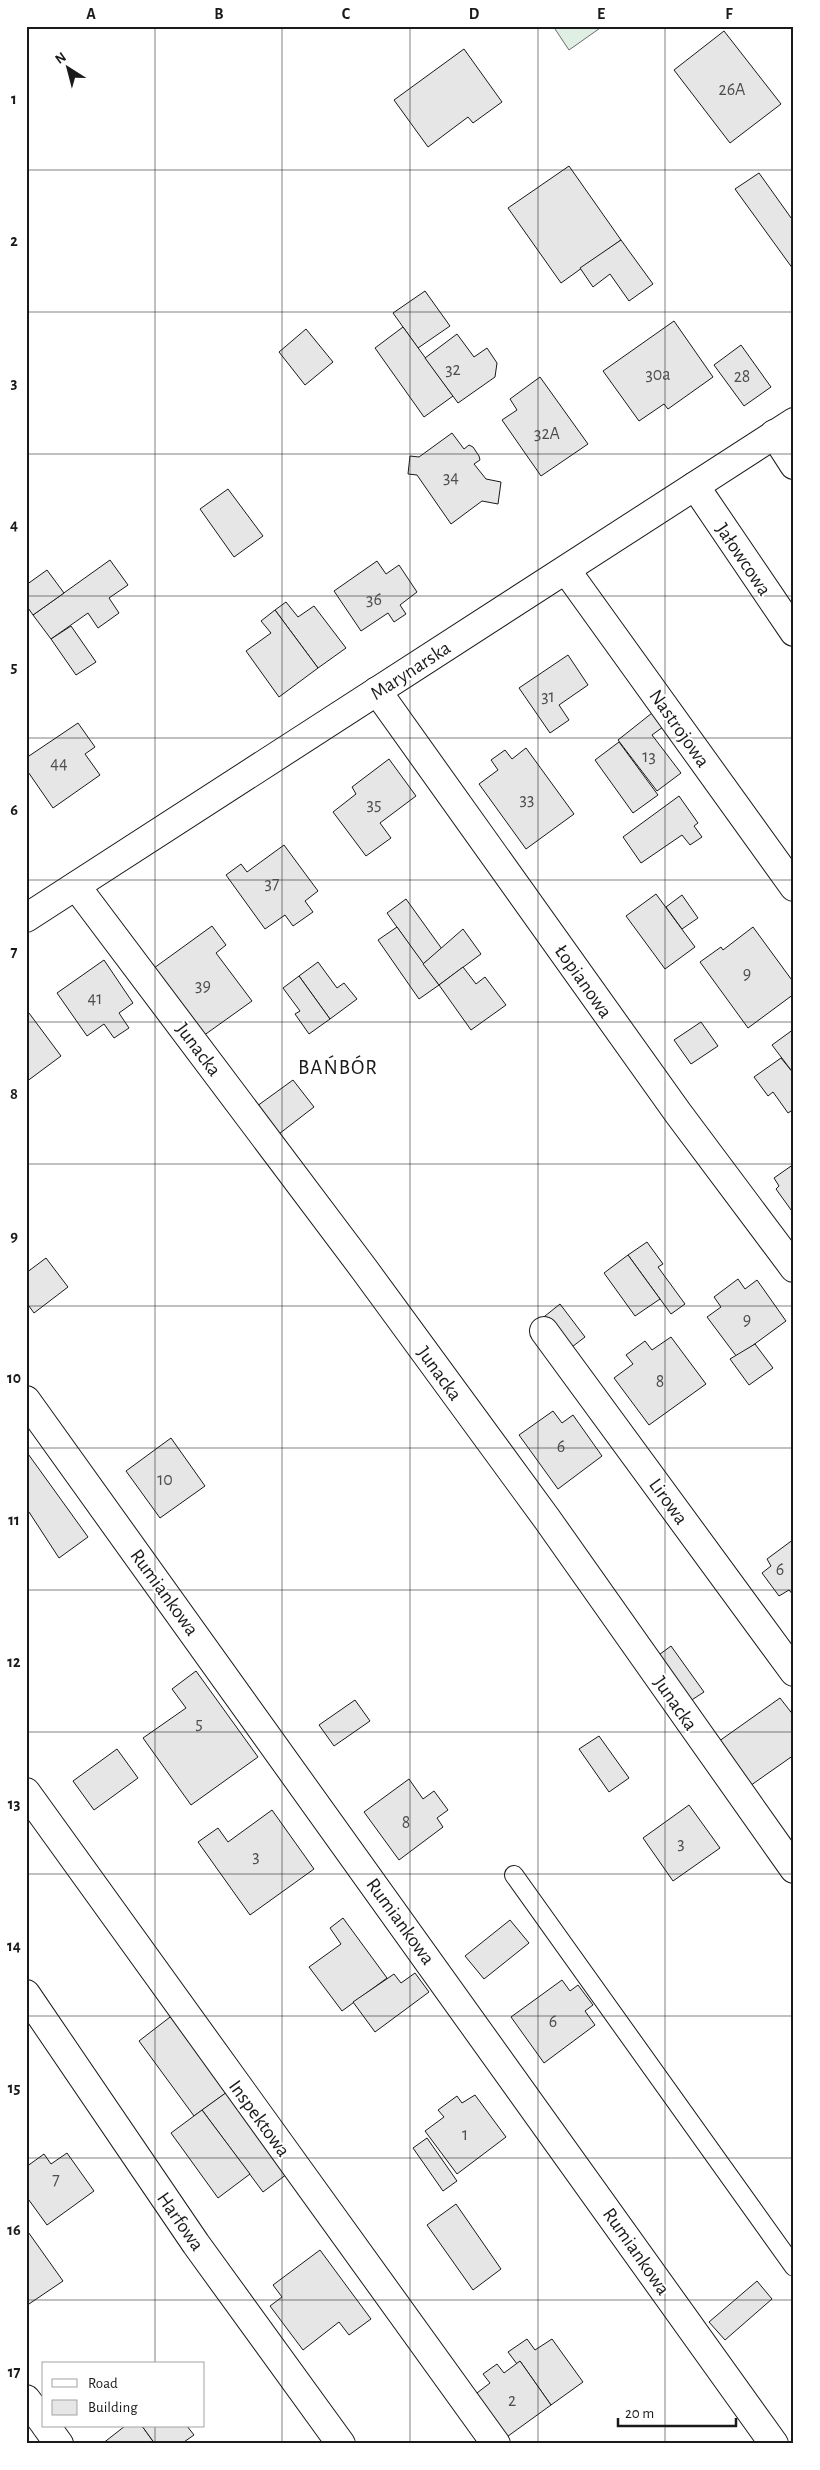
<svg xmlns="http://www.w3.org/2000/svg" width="820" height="2470" viewBox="0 0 820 2470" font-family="'Alegreya Sans',sans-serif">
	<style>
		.green { fill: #e0efe3; stroke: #6a6a6a }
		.building { fill: #e6e6e6; stroke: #1a1a1a }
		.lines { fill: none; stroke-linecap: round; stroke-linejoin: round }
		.lane-casing { stroke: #1a1a1a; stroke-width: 20 }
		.street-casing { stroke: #1a1a1a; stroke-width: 30 }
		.lane { stroke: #fff; stroke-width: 18 }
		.street { stroke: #fff; stroke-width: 28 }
		.grid { fill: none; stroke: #1a1a1a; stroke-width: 1; stroke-opacity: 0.55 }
		.labels { text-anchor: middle; stroke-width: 4; stroke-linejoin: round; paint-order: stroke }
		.number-label { font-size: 18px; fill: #4d4d4d }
		.street-label { font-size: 20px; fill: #1a1a1a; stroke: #fff }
		.neighbourhood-label { font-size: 21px; letter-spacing: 1px; fill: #1a1a1a; stroke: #fff }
		.neatline { fill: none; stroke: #1a1a1a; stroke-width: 2 }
		.grid-label { font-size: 16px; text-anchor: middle; font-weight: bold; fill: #1a1a1a }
	</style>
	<rect width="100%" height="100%" fill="#fff"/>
	<path class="green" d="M553,26H603L569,50Z"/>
	<g class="building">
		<path d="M724,31L781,104L730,143L674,70Z"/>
		<path d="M464,49L502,102L473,123L468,117L428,147L394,100Z"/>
		<path d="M569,166L621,240L561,283L508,208Z"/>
		<path d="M759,173L794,222L793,269L735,189Z"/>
		<path d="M621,240L653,284L629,301L610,274L593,287L580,268Z"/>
		<path d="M425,291L450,326L418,348L393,313Z"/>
		<path d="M674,321L713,377L668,409L664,404L639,421L603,371Z"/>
		<path d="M403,327L453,396L424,417L375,348Z"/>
		<path d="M306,329L333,362L305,385L279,352Z"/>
		<path d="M457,334L474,357L487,348L497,363L495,377L458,403L425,358Z"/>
		<path d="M741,345L771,387L744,406L714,365Z"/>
		<path d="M540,377L588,444L541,476L502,420L517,410L510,399Z"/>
		<path d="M452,433L464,449L469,445L473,447L479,456L480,460L474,464L486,479L501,482L498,504L482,501L451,524L417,475L408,474L410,456L419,457Z"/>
		<path d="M228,489L263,536L234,557L200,509Z"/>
		<path d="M110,560L128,585L109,598L119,613L98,628L88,613L51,639L33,615Z"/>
		<path d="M377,561L386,574L399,565L417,592L400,605L406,614L394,622L388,613L361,631L334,591Z"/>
		<path d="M47,570L64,593L33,615L26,605V585Z"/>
		<path d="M286,602L298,617L314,606L346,648L318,668L275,610Z"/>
		<path d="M275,610L318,668L279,697L246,651L271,633L261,621Z"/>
		<path d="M71,626L96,662L76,675L51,639Z"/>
		<path d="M568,655L588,685L559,705L569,720L550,733L519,688Z"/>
		<path d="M652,713L663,727L652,735L681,773L657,791L618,740Z"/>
		<path d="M78,723L95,747L85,754L100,775L53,808L26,769V758Z"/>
		<path d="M619,742L658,795L633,813L595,760Z"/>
		<path d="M526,748L574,814L526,849L479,784L498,770L491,760L505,750L512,759Z"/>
		<path d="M389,759L416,796L380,823L391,838L366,856L333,812L356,794L352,787Z"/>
		<path d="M679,796L698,823L694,826L702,837L690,845L682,835L641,863L623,837Z"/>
		<path d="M284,845L318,891L305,901L313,912L293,926L285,915L265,929L226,875L241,864L247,872Z"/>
		<path d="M656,894L695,947L665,969L626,916Z"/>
		<path d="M682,895L698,918L682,929L666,907Z"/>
		<path d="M406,899L442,949L423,964L387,913Z"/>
		<path d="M212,926L226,945L216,953L252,1001L203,1036L154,968Z"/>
		<path d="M397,927L439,985L419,999L378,940Z"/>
		<path d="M753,927L794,983V994L748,1028L700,962L721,947L723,950Z"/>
		<path d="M463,929L481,954L439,985L423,964Z"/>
		<path d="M104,960L133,1003L119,1013L129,1028L114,1038L104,1024L87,1036L57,993Z"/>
		<path d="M318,962L337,988L344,983L357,999L330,1019L299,976Z"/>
		<path d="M463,967L476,984L485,977L506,1005L471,1030L439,985Z"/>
		<path d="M299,976L330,1019L309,1034L295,1014L300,1011L283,988Z"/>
		<path d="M29,1013L61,1056L26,1082V1016Z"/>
		<path d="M701,1022L718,1046L691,1064L674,1040Z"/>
		<path d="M794,1029V1074L772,1045Z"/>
		<path d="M781,1058L794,1074V1109L788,1113L773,1092L768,1096L754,1077Z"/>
		<path d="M293,1080L314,1107L275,1137L253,1109Z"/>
		<path d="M794,1164V1214L776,1189L779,1186L774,1178Z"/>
		<path d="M647,1242L663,1264L658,1267L685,1304L671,1314L628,1255Z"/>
		<path d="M628,1255L660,1299L635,1316L604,1273Z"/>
		<path d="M46,1258L68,1287L34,1313L26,1302V1273Z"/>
		<path d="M738,1279L745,1289L757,1280L786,1321L737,1357L707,1317L721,1307L714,1297Z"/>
		<path d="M560,1304L585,1337L564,1353L540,1320Z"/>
		<path d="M671,1337L706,1384L649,1425L614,1378L633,1364L626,1355L645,1341L652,1350Z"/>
		<path d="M755,1344L773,1368L749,1385L730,1359Z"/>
		<path d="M553,1411L562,1423L573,1415L602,1456L558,1489L519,1435Z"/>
		<path d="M171,1438L205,1486L160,1518L126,1471Z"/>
		<path d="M26,1451L88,1537L59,1558L29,1512L26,1514Z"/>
		<path d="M794,1539V1596L789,1590L779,1596L762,1573L771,1566L767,1559Z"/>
		<path d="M671,1646L704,1692L684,1705L652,1660Z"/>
		<path d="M196,1671L258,1757L191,1805L143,1738L186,1708L172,1689Z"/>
		<path d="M780,1698L794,1716V1755L747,1788L715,1744Z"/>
		<path d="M355,1700L370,1721L334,1746L319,1725Z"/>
		<path d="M599,1736L629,1778L609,1792L579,1749Z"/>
		<path d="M117,1749L138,1778L94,1810L73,1781Z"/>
		<path d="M409,1779L423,1799L434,1791L448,1810L437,1818L443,1827L399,1860L364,1812Z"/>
		<path d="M689,1805L720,1848L673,1881L643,1838Z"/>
		<path d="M272,1810L314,1869L250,1915L198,1842L218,1828L228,1842Z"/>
		<path d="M343,1918L387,1978L342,2011L309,1967L341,1944L330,1928Z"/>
		<path d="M510,1920L529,1943L484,1979L465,1956Z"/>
		<path d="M415,1973L429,1992L375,2032L353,2002L394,1974L401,1983Z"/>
		<path d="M562,1980L570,1991L578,1985L593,2005L585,2011L595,2025L544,2063L511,2017Z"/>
		<path d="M174,2014L230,2090L194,2116L139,2041Z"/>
		<path d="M227,2092L287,2174L263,2192L202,2110Z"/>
		<path d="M475,2095L506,2137L457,2174L425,2131L444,2117L438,2110L457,2096L462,2103Z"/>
		<path d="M202,2110L250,2174L218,2198L171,2133Z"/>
		<path d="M427,2138L457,2181L443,2191L413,2148Z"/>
		<path d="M67,2153L94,2191L47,2225L26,2196V2167L44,2154L51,2164Z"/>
		<path d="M456,2204L501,2269L473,2290L427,2225Z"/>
		<path d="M26,2229L63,2281L26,2306Z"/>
		<path d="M320,2250L371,2319L349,2335L339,2322L303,2350L270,2306L282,2297L273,2285Z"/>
		<path d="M757,2281L772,2299L725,2340L709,2322Z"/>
		<path d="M527,2339L535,2350L552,2339L583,2382L551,2405L520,2361L517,2364L508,2352Z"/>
		<path d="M520,2361L551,2405L504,2439L473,2396L490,2383L483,2374L497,2364L504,2373Z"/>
		<path d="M125,2426H142L155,2444H102Z"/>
		<path d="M142,2426H187L194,2435L181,2444H155Z"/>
	</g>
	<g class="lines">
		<defs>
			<path id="lane" d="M514,1875L794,2267"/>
			<g id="street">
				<path d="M774,434L794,465"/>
				<path d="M695,486L794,632"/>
				<path d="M566,570L794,887"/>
				<path d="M377,691L678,1113L794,1268"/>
				<path d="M76,886L364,1269L547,1519L794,1869"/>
				<path d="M26,918L794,422"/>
				<path d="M544,1331L794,1672"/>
				<path d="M26,1400L774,2444"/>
				<path d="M26,1792L496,2444"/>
				<path d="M26,1994L196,2244L341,2444"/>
				<path d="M26,2399L44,2423"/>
				<path d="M46,2426L59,2444"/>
			</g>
		</defs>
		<use href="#lane" class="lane-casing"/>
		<use href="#street" class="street-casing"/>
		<use href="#lane" class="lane"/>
		<use href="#street" class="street"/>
	</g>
	<path class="grid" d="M155,26V2364M282,26V2444M410,26V2444M538,26V2444M665,26V2444M26,170H794M26,312H794M26,454H794M26,596H794M26,738H794M26,880H794M26,1022H794M26,1164H794M26,1306H794M26,1448H794M26,1590H794M26,1732H794M26,1874H794M26,2016H794M26,2158H794M26,2300H794M155,2426V2444"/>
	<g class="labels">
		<g class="number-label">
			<text x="732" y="95">26A</text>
			<text x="453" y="375">32</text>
			<text x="658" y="380">30a</text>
			<text x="742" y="382">28</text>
			<text x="547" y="439">32A</text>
			<text x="451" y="483">34</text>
			<text x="374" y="605">36</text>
			<text x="548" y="702">31</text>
			<text x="649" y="762">13</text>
			<text x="59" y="769">44</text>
			<text x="527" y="805">33</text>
			<text x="374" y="810">35</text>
			<text x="272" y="889">37</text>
			<text x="747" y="979">9</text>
			<text x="203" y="991">39</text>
			<text x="95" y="1004">41</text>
			<text x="747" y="1325">9</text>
			<text x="660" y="1387">8</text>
			<text x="561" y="1452">6</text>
			<text x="165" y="1485">10</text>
			<text x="780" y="1575">6</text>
			<text x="199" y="1729">5</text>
			<text x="406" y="1828">8</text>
			<text x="681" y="1849">3</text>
			<text x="256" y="1862">3</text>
			<text x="553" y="2027">6</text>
			<text x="465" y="2140">1</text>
			<text x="56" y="2185">7</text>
			<text x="512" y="2406">2</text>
		</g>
		<g class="street-label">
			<text transform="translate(744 559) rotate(56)" y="7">Jałowcowa</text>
			<text transform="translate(410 670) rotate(-33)" y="7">Marynarska</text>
			<text transform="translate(680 728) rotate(55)" y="7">Nastrojowa</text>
			<text transform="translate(584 981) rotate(55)" y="7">Łopianowa</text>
			<text transform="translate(199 1049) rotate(53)" y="7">Junacka</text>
			<text transform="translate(440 1373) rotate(54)" y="7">Junacka</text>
			<text transform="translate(669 1501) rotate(54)" y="7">Lirowa</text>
			<text transform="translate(165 1592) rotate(54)" y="7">Rumiankowa</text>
			<text transform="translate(676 1703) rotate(55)" y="7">Junacka</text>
			<text transform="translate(401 1921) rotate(54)" y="7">Rumiankowa</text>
			<text transform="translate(260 2118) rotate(54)" y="7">Inspektowa</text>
			<text transform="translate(181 2221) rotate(55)" y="7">Harfowa</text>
			<text transform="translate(637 2251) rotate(55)" y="7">Rumiankowa</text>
		</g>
		<g class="neighbourhood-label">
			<text x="338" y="1074">BAŃBÓR</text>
		</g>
	</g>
	<rect width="820" height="2470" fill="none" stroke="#ffffff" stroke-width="55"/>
	<rect x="42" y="2362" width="162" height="65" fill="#ffffff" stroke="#a3a3a3"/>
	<rect x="52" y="2379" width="25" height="8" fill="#ffffff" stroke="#a3a3a3"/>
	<text x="88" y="2388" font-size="15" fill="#1a1a1a">Road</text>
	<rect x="52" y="2400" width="25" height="15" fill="#e6e6e6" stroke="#a3a3a3"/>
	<text x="88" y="2412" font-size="15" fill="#1a1a1a">Building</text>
	<g transform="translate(68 68) rotate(324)" stroke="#ffffff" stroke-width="4" paint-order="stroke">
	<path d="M0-4L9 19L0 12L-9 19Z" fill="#1a1a1a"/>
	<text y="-8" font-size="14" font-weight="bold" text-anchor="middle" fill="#1a1a1a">N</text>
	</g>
	<path d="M618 2418v8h118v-8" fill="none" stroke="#1a1a1a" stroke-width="2.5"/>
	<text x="625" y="2418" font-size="15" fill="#1a1a1a" stroke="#ffffff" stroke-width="4" paint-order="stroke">20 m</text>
	<rect x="28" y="28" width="764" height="2414" class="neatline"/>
	<g class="grid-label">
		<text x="91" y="19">A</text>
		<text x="219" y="19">B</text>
		<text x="346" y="19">C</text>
		<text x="474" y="19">D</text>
		<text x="601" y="19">E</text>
		<text x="729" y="19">F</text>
		<text x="14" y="104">1</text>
		<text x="14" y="246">2</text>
		<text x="14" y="388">3</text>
		<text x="14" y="530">4</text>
		<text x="14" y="672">5</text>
		<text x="14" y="815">6</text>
		<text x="14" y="957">7</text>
		<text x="14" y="1099">8</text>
		<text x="14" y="1241">9</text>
		<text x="14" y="1383">10</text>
		<text x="14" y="1525">11</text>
		<text x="14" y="1667">12</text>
		<text x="14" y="1809">13</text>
		<text x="14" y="1951">14</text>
		<text x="14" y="2093">15</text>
		<text x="14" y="2235">16</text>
		<text x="14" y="2377">17</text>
	</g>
</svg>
